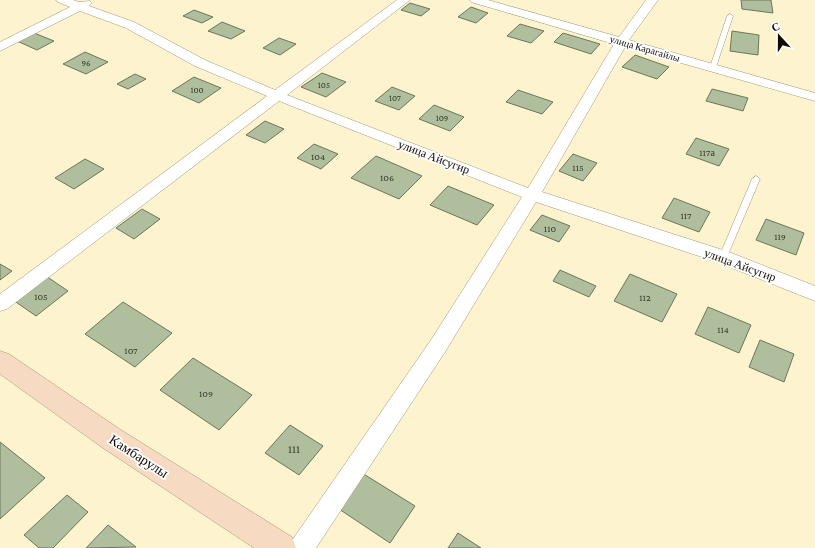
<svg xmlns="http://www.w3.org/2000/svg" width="815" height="548" viewBox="0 0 815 548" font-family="'Crimson Pro',serif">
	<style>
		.building { fill: #afbe9d; stroke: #6a7758 }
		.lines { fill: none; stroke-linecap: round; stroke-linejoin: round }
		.lane-casing { stroke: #a29776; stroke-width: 1 }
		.street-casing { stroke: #a29776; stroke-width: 1 }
		.secondary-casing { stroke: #a29776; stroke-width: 1 }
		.lane { fill: #fff; fill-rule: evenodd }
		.street { fill: #fff; fill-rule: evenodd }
		.secondary { fill: #f6dac1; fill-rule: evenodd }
		.labels { text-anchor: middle; stroke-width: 3.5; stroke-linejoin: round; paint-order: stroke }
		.far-number-label { font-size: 9px; fill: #373829 }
		.far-street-label { font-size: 10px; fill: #0f0b02; stroke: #fff }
		.number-label { font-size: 10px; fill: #373829 }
		.street-label { font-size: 12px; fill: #0f0b02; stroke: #fff }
		.near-number-label { font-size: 12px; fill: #373829 }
		.near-street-label { font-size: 14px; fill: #0f0b02; stroke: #fff }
	</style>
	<rect width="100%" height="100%" fill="#fef3cf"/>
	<g class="building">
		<path d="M741,0H771L773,13L742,9Z"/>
		<path d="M410,3L430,9L421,16L401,10Z"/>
		<path d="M471,7L488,13L476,23L458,17Z"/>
		<path d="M194,10L213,17L202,23L183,16Z"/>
		<path d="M222,22L245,31L231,39L208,31Z"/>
		<path d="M520,24L544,31L531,43L507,36Z"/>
		<path d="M732,31L759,35L758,55L730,51Z"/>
		<path d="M34,33L54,41L37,50L17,41Z"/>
		<path d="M563,33L600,44L591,54L554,42Z"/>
		<path d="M279,38L296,44L280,55L263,48Z"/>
		<path d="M85,52L108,62L86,74L63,64Z"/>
		<path d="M635,55L669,67L657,79L622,67Z"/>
		<path d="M322,73L346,82L326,97L301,87Z"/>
		<path d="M135,74L146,79L128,89L117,84Z"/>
		<path d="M194,77L221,88L199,103L172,91Z"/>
		<path d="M392,87L415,96L399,110L375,101Z"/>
		<path d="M712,89L748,98L743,111L706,101Z"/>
		<path d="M518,90L553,102L542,114L506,102Z"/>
		<path d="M434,105L464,117L450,131L419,119Z"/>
		<path d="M265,121L284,129L265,143L246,135Z"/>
		<path d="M696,138L729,149L719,166L686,154Z"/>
		<path d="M314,144L338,154L321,169L297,158Z"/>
		<path d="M573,154L597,163L583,181L559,171Z"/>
		<path d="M376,156L422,176L399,199L351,178Z"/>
		<path d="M85,159L104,169L74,189L55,178Z"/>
		<path d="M448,186L494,205L477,225L430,205Z"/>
		<path d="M674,198L710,212L699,232L662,218Z"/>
		<path d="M142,209L160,219L134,239L116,228Z"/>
		<path d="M542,215L570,226L559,242L530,230Z"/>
		<path d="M766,219L804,233L796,255L756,240Z"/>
		<path d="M0,264L12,271L0,280Z"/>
		<path d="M560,270L596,286L589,297L553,281Z"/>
		<path d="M630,274L677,294L662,322L614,301Z"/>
		<path d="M46,276L68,291L36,316L13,300Z"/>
		<path d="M123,302L172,333L135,367L85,334Z"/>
		<path d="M708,307L751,325L739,353L695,334Z"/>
		<path d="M760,340L794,354L784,382L749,367Z"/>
		<path d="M193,358L252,395L219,430L160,390Z"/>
		<path d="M290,425L323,446L299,475L265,453Z"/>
		<path d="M0,442L45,478L0,519Z"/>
		<path d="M362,473L415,506L390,543L336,507Z"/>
		<path d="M67,495L88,512L53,548H39L24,535Z"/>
		<path d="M108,525L136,547L86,548Z"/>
		<path d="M458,533L481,548H448Z"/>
	</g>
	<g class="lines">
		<defs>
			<g id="lane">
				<path d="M730,14L733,16L716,67L711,68L710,67L727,16Z"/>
				<path d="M756,176L760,179L727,257L723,260L720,259L719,257L752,179Z"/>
			</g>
			<path id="street" d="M56,0H73L79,2L90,1L92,3L89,6L134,22L205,60L275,90L397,0H410L287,95L528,188L614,44L471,2L469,0H488L619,37L646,0H658L629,40L815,93V101L625,47L542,192L729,252L815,286V301L717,262L536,202L445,352L316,548H290L293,539L431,340L522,197L279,101L7,309L0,311V294L267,96L195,66L126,28L80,11L0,51V42L70,7L58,2Z"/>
			<path id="secondary" d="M0,351L9,354L121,430L292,537L296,548H254L103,448L0,374Z"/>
		</defs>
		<use href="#lane" class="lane-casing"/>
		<use href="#street" class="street-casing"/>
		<use href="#secondary" class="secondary-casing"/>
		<use href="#lane" class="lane"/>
		<use href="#street" class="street"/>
		<use href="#secondary" class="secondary"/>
	</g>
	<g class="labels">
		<g class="far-number-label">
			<text x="86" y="66">96</text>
			<text x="324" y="88">105</text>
			<text x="197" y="93">100</text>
			<text x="395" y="101">107</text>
			<text x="442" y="121">109</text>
		</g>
		<g class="far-street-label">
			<text transform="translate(645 48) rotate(16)" y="4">улица Карагайлы</text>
		</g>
		<g class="number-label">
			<text x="707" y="156">117а</text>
			<text x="318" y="160">104</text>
			<text x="578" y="171">115</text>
			<text x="387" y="181">106</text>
			<text x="686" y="219">117</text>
			<text x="550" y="232">110</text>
			<text x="780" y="240">119</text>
			<text x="41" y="300">105</text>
			<text x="645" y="301">112</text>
			<text x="723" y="333">114</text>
			<text x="131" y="354">107</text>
			<text x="206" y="397">109</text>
		</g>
		<g class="street-label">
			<text transform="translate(434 157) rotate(21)" y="4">улица Айсугир</text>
			<text transform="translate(740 265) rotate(20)" y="4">улица Айсугир</text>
		</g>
		<g class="near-number-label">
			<text x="294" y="453">111</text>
		</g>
		<g class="near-street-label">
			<text transform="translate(139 456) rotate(33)" y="5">Камбарулы</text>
		</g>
	</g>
	<g transform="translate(779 36) rotate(339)" stroke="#ffffff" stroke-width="3" paint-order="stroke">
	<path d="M0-3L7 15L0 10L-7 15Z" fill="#0f0b02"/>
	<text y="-6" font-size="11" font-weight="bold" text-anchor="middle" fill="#0f0b02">С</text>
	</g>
</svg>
